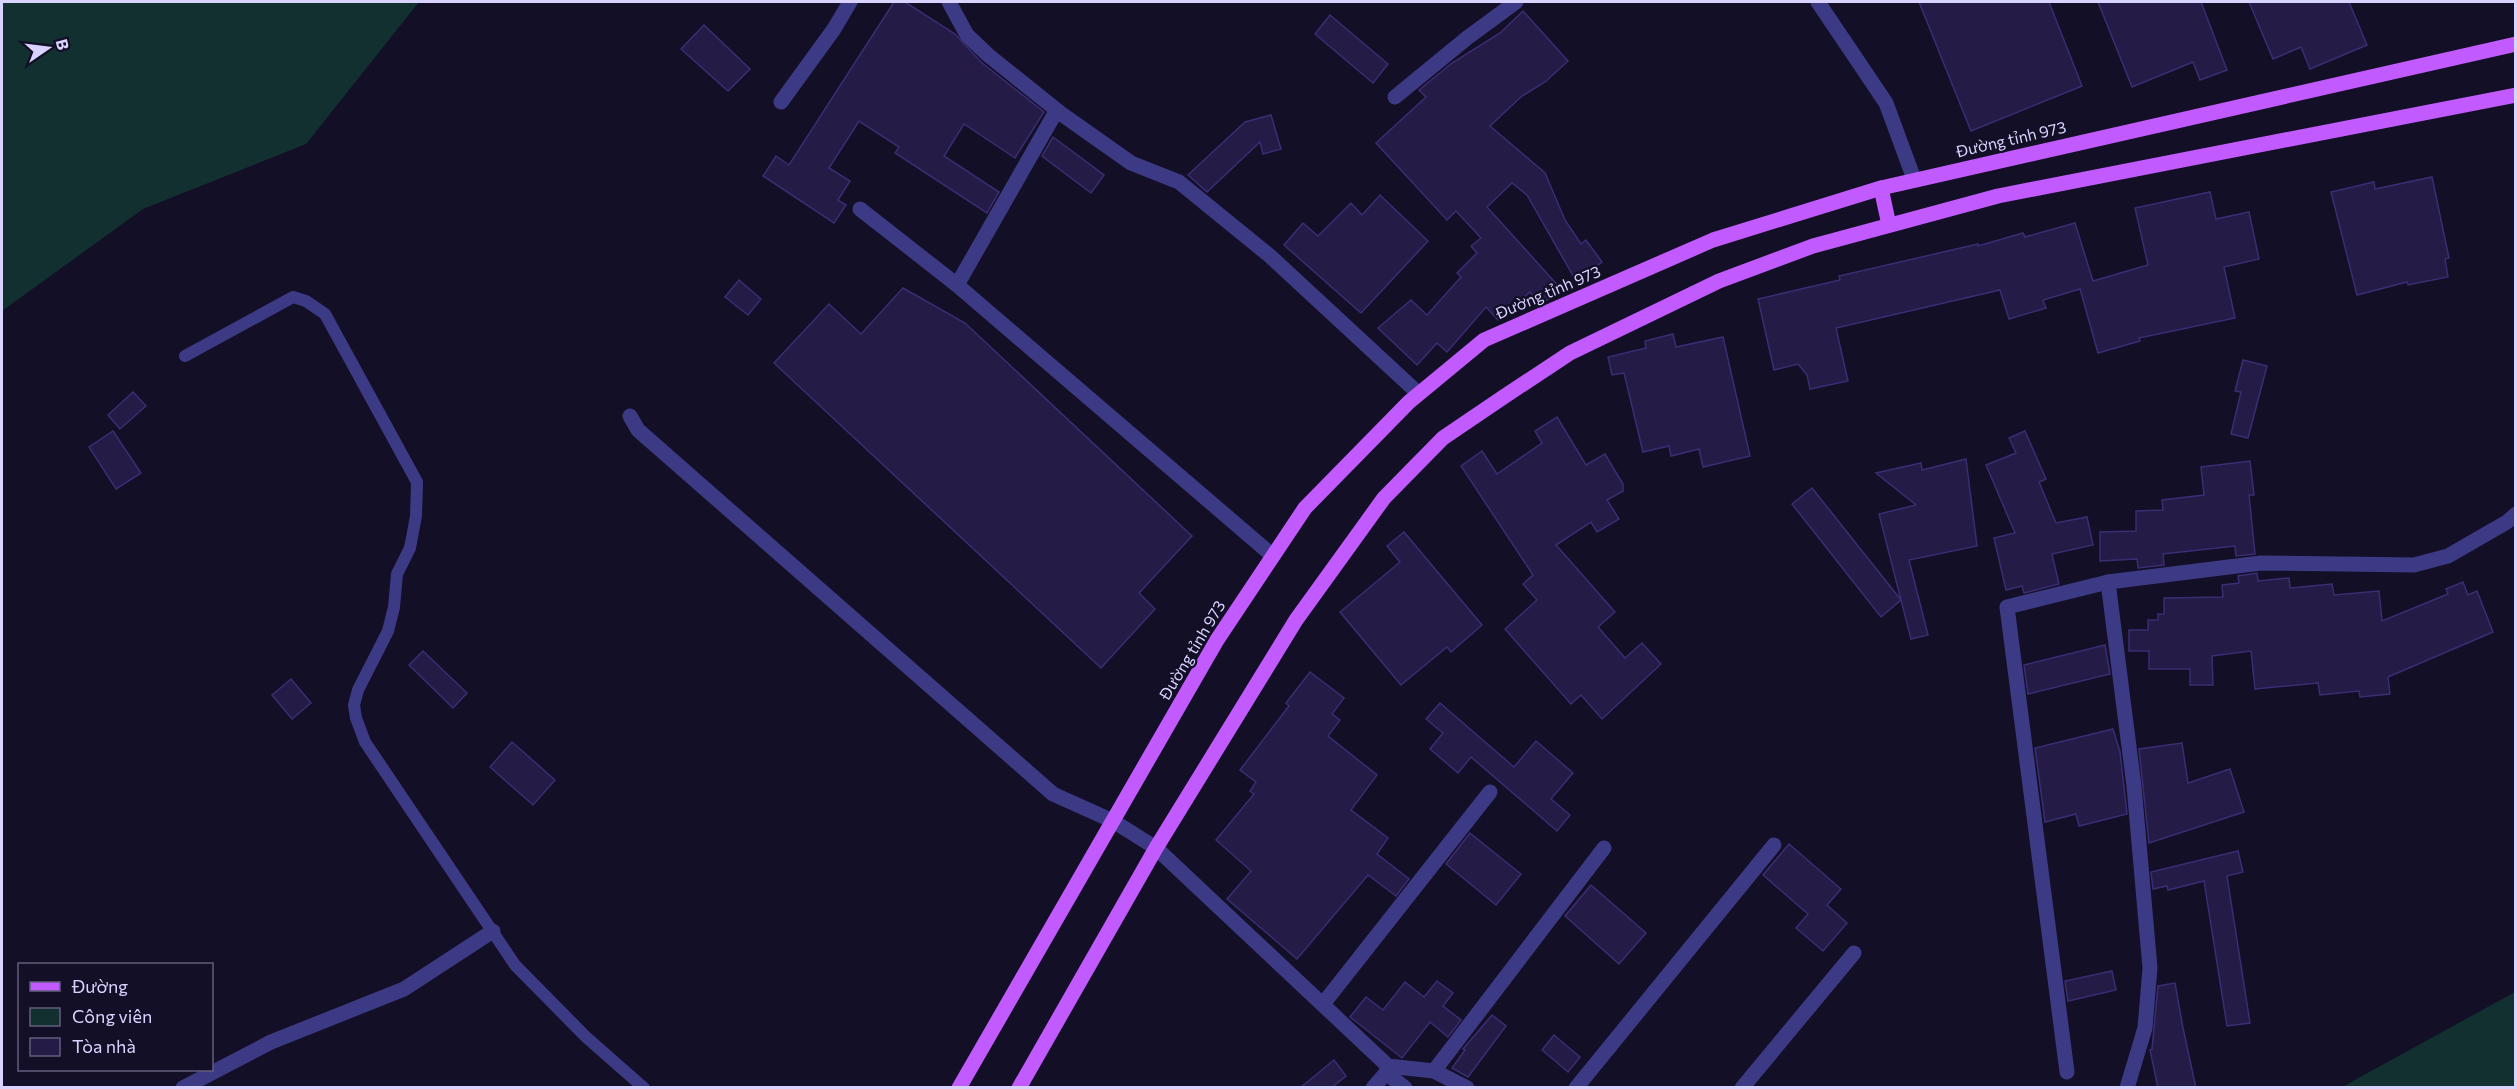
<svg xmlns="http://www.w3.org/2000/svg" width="2517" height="1089" viewBox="0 0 2517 1089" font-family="Commissioner,sans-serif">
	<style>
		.green { fill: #12302f }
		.building { fill: #241b47; stroke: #3b2d73; stroke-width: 1.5 }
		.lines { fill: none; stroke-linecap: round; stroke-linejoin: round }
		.service { stroke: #3d3a85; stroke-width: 12 }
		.minor { stroke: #3d3a85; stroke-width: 15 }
		.primary { stroke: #c25bff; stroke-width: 15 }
		.labels { text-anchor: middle; stroke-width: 4.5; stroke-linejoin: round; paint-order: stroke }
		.street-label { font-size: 16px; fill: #d9d4ff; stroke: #130f26 }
	</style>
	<rect width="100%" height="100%" fill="#130f26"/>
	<g class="green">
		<path d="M2,2H419L306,144L143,209L2,311Z"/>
		<path d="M2515,992V1087H2342Z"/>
	</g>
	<g class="building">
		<path d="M894,2H905L955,34L981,62L1044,112L1015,158L964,124L944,156L999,192L987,213L895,153L899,147L859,121L829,168L850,181L838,200L846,205L834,223L763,176L776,156L789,165Z"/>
		<path d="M1919,2H2049L2082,86L1971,131Z"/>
		<path d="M2098,2H2201L2227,70L2200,80L2193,62L2132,87Z"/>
		<path d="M2249,2H2349L2367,45L2310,69L2301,47L2273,59Z"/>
		<path d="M1523,11L1568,61L1545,82L1522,96L1490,126L1545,173L1565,220L1581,244L1586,240L1602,262L1576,281L1527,195L1512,183L1487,207L1562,290L1539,305L1530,292L1498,320L1486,307L1447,352L1437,343L1417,365L1378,328L1411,300L1427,315L1461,277L1457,273L1477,253L1471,246L1481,238L1456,211L1447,220L1376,143L1426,97L1419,90L1452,63L1500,33Z"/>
		<path d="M1330,15L1388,64L1373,83L1315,34Z"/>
		<path d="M704,25L750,69L728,91L681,49Z"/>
		<path d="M1271,115L1281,149L1263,154L1260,142L1207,192L1188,175L1245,122Z"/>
		<path d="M1053,137L1104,175L1091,193L1042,156Z"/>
		<path d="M2432,177L2449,258L2445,259L2448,277L2408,285L2407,282L2357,295L2331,192L2374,182L2375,189Z"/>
		<path d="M2210,192L2216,219L2249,212L2259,259L2224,267L2235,318L2139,338L2140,341L2098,353L2080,289L2043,300L2046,308L2009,319L2000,290L1836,328L1848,381L1810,389L1807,375L1798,364L1774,370L1758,299L1840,280L1839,276L1978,244V246L2023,233L2025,237L2075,223L2093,281L2148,265L2135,208Z"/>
		<path d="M1380,195L1428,241L1361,313L1284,245L1303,223L1318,236L1351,203L1362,215Z"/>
		<path d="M739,280L761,299L748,315L725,297Z"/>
		<path d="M903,288L965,323L1192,536L1139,593L1155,609L1101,668L774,363L829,304L861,334Z"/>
		<path d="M1673,334L1676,347L1723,337L1750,456L1703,467L1699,449L1671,456L1669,446L1643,452L1624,373L1612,375L1608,357L1646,348L1645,341Z"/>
		<path d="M2243,360L2267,366L2248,438L2231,434L2241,392L2235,391Z"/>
		<path d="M133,392L146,406L120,429L108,415Z"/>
		<path d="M1557,417L1586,465L1605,454L1623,484V491L1607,500L1619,519L1597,532L1591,522L1556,545L1615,612L1598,627L1625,658L1642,643L1661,664L1602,719L1581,695L1571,704L1505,629L1537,600L1523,584L1533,575L1461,466L1482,451L1497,474L1542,443L1535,431Z"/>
		<path d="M113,431L141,473L116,489L89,447Z"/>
		<path d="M2025,431L2046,479L2039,482L2056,523L2087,517L2093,545L2052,554L2059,584L2024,593L2022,586L2006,590L1994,538L2015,533L1986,465L2016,453L2009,438Z"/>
		<path d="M1966,459L1977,546L1909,560L1928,635L1911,639L1901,600L1881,617L1792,504L1812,488L1901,600L1879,514L1916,505L1876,473L1921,463L1922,470Z"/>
		<path d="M2250,461L2254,495H2249L2255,554L2236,556L2235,546L2163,554L2164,565L2138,568L2137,559L2100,561V532L2136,531V511L2163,510L2162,500L2204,495L2201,467Z"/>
		<path d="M1404,532L1482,625L1451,652L1447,647L1401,685L1340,612L1400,562L1387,546Z"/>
		<path d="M2257,573L2258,581L2289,578L2290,588L2332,584L2334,595L2379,591L2382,621L2448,594L2446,589L2463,582L2468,595L2477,591L2493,632L2388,677L2390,694L2360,697L2359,691L2320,695L2318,683L2255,689L2251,651L2212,656L2213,685H2190V669H2149V651H2129V630H2148V620H2158V614H2164V598L2223,597L2222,585L2239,583L2238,576Z"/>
		<path d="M2105,645L2110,674L2028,694L2024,665Z"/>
		<path d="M423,651L467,693L453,708L409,665Z"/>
		<path d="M1310,672L1344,698L1332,714L1340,720L1328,736L1377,775L1351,810L1388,838L1377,854L1409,879L1396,896L1368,875L1297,959L1227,899L1251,871L1216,840L1254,794L1250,791L1256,782L1240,770L1289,706L1286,703Z"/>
		<path d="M291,679L311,703L292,719L272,695Z"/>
		<path d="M1440,703L1514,767L1536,741L1573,773L1551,799L1570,815L1557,831L1471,757L1458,773L1430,749L1443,733L1426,719Z"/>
		<path d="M2113,729L2120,752L2127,814L2079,826L2076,814L2045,822L2035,748Z"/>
		<path d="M512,742L555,780L533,805L490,767Z"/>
		<path d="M2182,743L2188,783L2230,769L2244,812L2149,843L2139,749Z"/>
		<path d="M1470,833L1521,874L1496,905L1446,864Z"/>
		<path d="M1789,844L1841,889L1827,905L1847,923L1823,951L1796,928L1808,914L1763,875Z"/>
		<path d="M2238,851L2243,872L2227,876L2250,1023L2227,1026L2204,881L2168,890L2167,886L2153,889L2151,872Z"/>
		<path d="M1591,885L1646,933L1619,964L1565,916Z"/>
		<path d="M2112,971L2116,990L2068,1001L2065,981Z"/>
		<path d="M1437,981L1453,993L1443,1006L1461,1020L1448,1037L1430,1022L1402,1058L1350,1017L1366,997L1383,1010L1405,982L1424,997Z"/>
		<path d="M2175,983L2183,1028L2196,1088H2158L2150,1050L2152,1049L2158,986Z"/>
		<path d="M1492,1015L1506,1026L1468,1077L1452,1068L1465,1050L1463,1049Z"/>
		<path d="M1554,1035L1580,1057L1568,1072L1542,1050Z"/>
		<path d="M1334,1060L1346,1076L1331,1088H1300Z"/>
	</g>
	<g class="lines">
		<path class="service" d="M185,356L293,297L306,301L325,314L417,482L416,516L410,548L397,574L394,607L388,631L358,690L354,705L356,718L365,742L515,965L586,1037L644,1088"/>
		<g class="minor">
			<path d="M949,2L967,35L988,55L1063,115L1131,163L1179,182L1270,256L1418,393"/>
			<path d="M1818,2L1886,103L1914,179"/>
			<path d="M1395,97L1467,38L1516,2"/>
			<path d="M781,102L834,29L850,2"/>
			<path d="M860,209L957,285L1273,556"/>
			<path d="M957,285L1054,115"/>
			<path d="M630,416L638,430L1053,794L1113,821L1156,848L1388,1066L1434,1071L1467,1088"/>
			<path d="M1323,1004L1490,792"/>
			<path d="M1434,1071L1604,848"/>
			<path d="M2067,1072L2007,607L2108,582"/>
			<path d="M1386,1073L1405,1088"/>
			<path d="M183,1088L271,1042L404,989L493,931"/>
			<path d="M1373,1088L1386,1073L1388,1066"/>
			<path d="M1576,1088L1774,845"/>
			<path d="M1742,1088L1854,953"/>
			<path d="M2127,1088L2145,1028L2150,968L2134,786L2108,582L2261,563L2414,565L2448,556L2507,522L2516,514"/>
		</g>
		<g class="primary">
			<path d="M1881,188L1889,225"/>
			<path d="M959,1088L1217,640L1305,508L1409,402L1484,340L1713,240L1881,188L2516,44"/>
			<path d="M1019,1088L1156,848L1296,620L1384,498L1443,438L1502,398L1570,353L1719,281L1813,246L1998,196L2516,95"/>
		</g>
	</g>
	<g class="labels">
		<g class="street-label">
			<text transform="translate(2011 139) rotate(-13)" y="6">Đường tỉnh 973</text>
			<text transform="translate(1548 292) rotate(-23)" y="6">Đường tỉnh 973</text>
			<text transform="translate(1192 650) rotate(-59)" y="6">Đường tỉnh 973</text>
		</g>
	</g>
	<rect width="2517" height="1089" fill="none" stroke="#d9d4ff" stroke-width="6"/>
	<rect x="18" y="963" width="195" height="108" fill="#130f26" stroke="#625e7d" stroke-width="1.5"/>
	<rect x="30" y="982" width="30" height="9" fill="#c25bff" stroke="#625e7d" stroke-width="1.5"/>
	<text x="72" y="993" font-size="18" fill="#d9d4ff">Đường</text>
	<rect x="30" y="1008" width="30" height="18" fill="#12302f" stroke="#625e7d" stroke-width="1.5"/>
	<text x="72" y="1023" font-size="18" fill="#d9d4ff">Công viên</text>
	<rect x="30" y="1038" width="30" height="18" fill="#241b47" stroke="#625e7d" stroke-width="1.5"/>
	<text x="72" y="1053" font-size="18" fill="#d9d4ff">Tòa nhà</text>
	<g transform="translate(48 48) rotate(76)" stroke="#130f26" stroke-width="4.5" paint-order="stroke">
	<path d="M0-4.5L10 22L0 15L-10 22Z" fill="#d9d4ff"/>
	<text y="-9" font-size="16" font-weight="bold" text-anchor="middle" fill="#d9d4ff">B</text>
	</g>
</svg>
